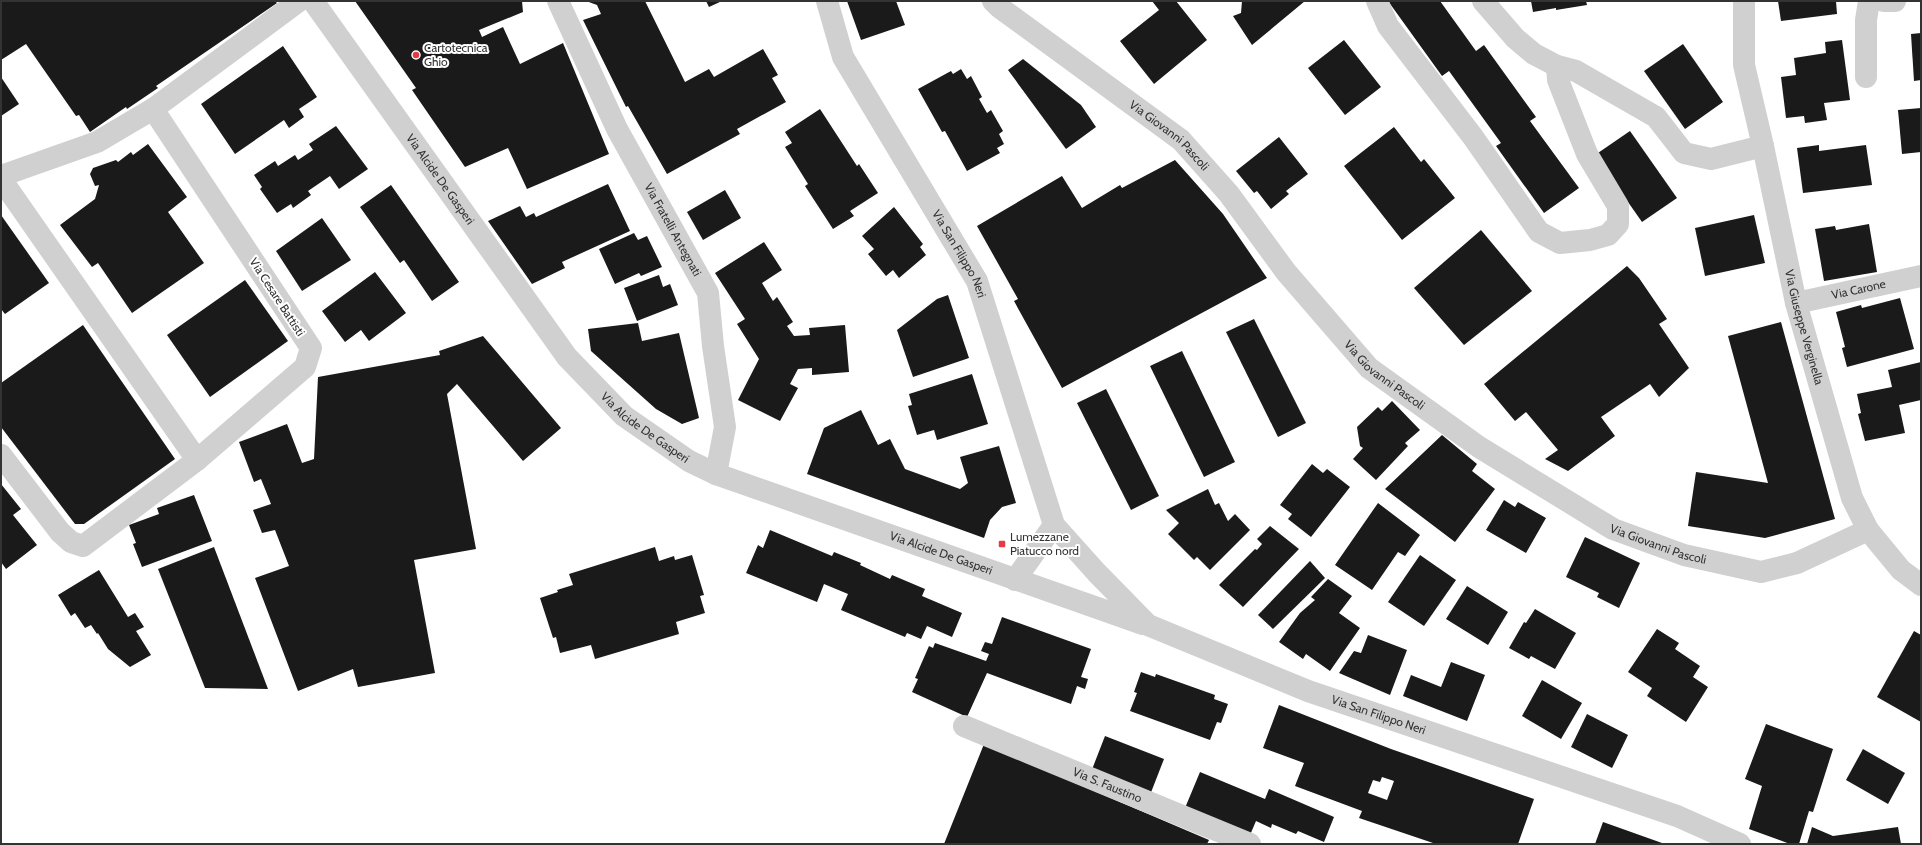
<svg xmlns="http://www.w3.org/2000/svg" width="1922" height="845" viewBox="0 0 1922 845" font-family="Cabin,sans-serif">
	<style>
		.building { fill: #1a1a1a; fill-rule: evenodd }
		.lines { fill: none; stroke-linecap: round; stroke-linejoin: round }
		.street { stroke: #d0d0d0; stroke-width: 22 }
		.poi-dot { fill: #e63946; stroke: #fff; stroke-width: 1.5 }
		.labels { text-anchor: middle; stroke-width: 4; stroke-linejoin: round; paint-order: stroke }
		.poi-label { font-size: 12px; fill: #333; stroke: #fff; text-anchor: start }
		.street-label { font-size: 12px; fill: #333; stroke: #fff }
	</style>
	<rect width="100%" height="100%" fill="#fff"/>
	<g class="building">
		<path d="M1,1H275L277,3L156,86L158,88L127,109L126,107L90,132L79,115L76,116L26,44L1,60Z"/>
		<path d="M355,1H522L523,12L479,30L482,37L503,27L520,64L563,43L609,154L527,189L508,148L465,167L412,90L416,88Z"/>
		<path d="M586,1H645L685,82L709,69L714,77L763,49L778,75L772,78L786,102L737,129L740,134L667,174L628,106L626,107L583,20L601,14L597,5Z"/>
		<path d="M706,1H722L709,7Z"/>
		<path d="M847,1H896L905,25L861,40Z"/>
		<path d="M1152,1H1176L1207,40L1154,84L1120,41L1159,10Z"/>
		<path d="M1242,1H1305L1252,45L1233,16L1241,13Z"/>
		<path d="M1388,1H1440L1476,51L1484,45L1536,117L1530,121L1579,188L1544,213L1496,146L1501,143L1449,71L1442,76Z"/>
		<path d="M1531,1H1586L1587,5L1556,10V8L1533,12Z"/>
		<path d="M1778,1H1836L1837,14L1781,21Z"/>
		<path d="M1921,33V80L1914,81L1911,34Z"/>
		<path d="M1344,40L1381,87L1345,115L1308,68Z"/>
		<path d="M1842,40L1850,100L1824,103L1827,120L1805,123L1804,116L1786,118L1781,77L1796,75L1794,58L1826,53L1825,42Z"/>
		<path d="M1683,44L1723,102L1685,129L1644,71Z"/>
		<path d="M283,46L317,97L299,109L304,117L289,128L284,120L235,154L201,104Z"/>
		<path d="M1023,59L1081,105L1096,127L1066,149L1008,70Z"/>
		<path d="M961,69L967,79L971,76L982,97L979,99L987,113L991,110L1003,131L999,134L1004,144L997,148L1000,153L967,171L945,131L942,132L918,89L951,71L953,74Z"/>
		<path d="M1,77L19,104L1,116Z"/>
		<path d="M1921,108V152L1902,154L1898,110Z"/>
		<path d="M820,109L857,166L859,164L878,193L850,211L854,216L833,229L805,186L808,184L785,147L792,143L785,132Z"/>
		<path d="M336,126L368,169L339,189L330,176L308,191L311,195L293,208L291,204L277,213L260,189L262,187L254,175L275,161L278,166L295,155L298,160L313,150L309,144Z"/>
		<path d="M1394,127L1421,162L1424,159L1455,198L1402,240L1344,166Z"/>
		<path d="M1630,131L1677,198L1642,222L1595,155Z"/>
		<path d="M1279,137L1308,174L1286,191L1289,194L1271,209L1257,191L1254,193L1236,171Z"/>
		<path d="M148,144L187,197L168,212L204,263L132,313L98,263L92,267L60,225L95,199L99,185L95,186L90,174L93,168L116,160L118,162L131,152L133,155Z"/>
		<path d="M1819,145V151L1866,145L1872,185L1803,193L1797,148Z"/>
		<path d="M1175,160L1223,214L1267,278L1062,388L1014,301L1018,299L977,226L1062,176L1082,208L1120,185L1122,188Z"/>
		<path d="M608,184L630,231L562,262L565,268L532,284L488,221L520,206L526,217L534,213L536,217Z"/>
		<path d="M391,185L459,282L432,301L404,260L400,263L360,207Z"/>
		<path d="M725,190L741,218L703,240L687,212Z"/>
		<path d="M894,207L923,244L920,247L926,255L899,278L893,270L886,276L868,254L874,249L862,236Z"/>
		<path d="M1,215L49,283L5,314L1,309Z"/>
		<path d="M1754,215L1765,263L1705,276L1695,228Z"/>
		<path d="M322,218L351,260L302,291L276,251Z"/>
		<path d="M1869,224L1877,272L1824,281L1815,229L1835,226L1836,230Z"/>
		<path d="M1481,230L1532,291L1464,345L1414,288Z"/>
		<path d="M634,233L638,240L647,236L662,267L641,276L639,273L615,284L599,249Z"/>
		<path d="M764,242L782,270L762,283L773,301L777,297L793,322L787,326L794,336L810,335L809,328L845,325L849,372L812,375V368L798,369L790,384L798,388L780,421L738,400L759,359L737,324L745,319L715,273Z"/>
		<path d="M1627,266L1639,278L1667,319L1659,324L1689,368L1659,397L1650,384L1601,417L1615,436L1568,471L1545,459L1558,450L1526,412L1515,421L1484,384Z"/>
		<path d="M375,272L406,313L369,341L361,330L345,342L322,311Z"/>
		<path d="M659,275L663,287L670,284L678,305L637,321L624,288Z"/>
		<path d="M245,280L288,341L210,397L167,335Z"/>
		<path d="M948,295L969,358L913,377L897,330L937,299Z"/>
		<path d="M1900,298L1914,349L1847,367L1842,348L1845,347L1836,312L1861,305L1862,308Z"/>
		<path d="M1254,319L1306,423L1278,437L1226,332Z"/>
		<path d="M1781,322L1835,519L1765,538L1688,526L1696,472L1768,483L1728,336Z"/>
		<path d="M638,323L642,341L679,333L699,418L682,424L656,409L591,351L588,329Z"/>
		<path d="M83,325L175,459L84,524H75L1,427V383Z"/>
		<path d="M483,336L561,428L523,461L457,384L447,394L476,549L414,560L435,673L358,687L353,669L298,691L255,578L289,566L275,530L262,533L253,510L271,504L261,479L254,482L239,442L287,424L302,463L314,459L318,377L440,355L439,351Z"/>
		<path d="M1182,351L1235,462L1204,477L1150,366Z"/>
		<path d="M1921,362V400L1899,405L1905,433L1865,441L1858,414L1861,413L1857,394L1892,387L1888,370Z"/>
		<path d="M972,374L988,424L937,440L934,430L917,435L908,406L912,405L909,394Z"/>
		<path d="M1106,389L1159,496L1131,510L1077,403Z"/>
		<path d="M1392,401L1420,430L1405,443L1408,446L1376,480L1353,459L1363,448L1360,446L1357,427L1378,407L1382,411Z"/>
		<path d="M861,410L878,445L890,439L905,469L960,489L968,483L960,457L999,446L1016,503L1002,507L990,520L984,538L807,474L824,428Z"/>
		<path d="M1442,435L1477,464L1472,471L1495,489L1455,542L1385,489Z"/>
		<path d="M1312,464L1323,473L1327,469L1350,487L1311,537L1288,519L1292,514L1280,505Z"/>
		<path d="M1,484L21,509L13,515L37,545L6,569L1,562Z"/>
		<path d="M1208,489L1215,505L1219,503L1228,521L1235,514L1250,530L1210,570L1197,557L1194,560L1168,534L1179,523L1166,510Z"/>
		<path d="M194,495L212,541L142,567L133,544L136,543L129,525L159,514L157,508Z"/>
		<path d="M1504,500L1515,507L1518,502L1546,518L1526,553L1486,530Z"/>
		<path d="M1378,503L1420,535L1405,556L1398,552L1372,590L1335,565Z"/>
		<path d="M1270,526L1299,549L1243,607L1219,585L1255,549L1257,550L1262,544L1257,539Z"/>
		<path d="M770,530L832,556L834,552L861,563L860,565L890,579L892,575L925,589L922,596L962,613L952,637L927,626L921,639L907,633L905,637L841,610L848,594L824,584L817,602L746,573L758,545L763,548Z"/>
		<path d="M1585,537L1640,563L1619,608L1597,597L1599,593L1566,577Z"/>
		<path d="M214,547L268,689L205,688L158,569Z"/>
		<path d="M655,547L659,561L674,556L675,560L692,555L704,595L700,596L705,613L676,622L679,634L595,659L591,645L560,653L556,637L553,638L540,598L558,592L557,590L573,585L569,574Z"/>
		<path d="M1420,555L1456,580L1424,626L1388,602Z"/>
		<path d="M1310,561L1325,578L1273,629L1258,615Z"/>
		<path d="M99,570L128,617L135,613L144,627L136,631L151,655L130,667L108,649L98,633L97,634L91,625L85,628L75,613L71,616L58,595Z"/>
		<path d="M1328,579L1352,596L1339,613L1360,628L1330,671L1306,654L1303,659L1279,642L1300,613L1315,600L1311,597Z"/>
		<path d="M1467,586L1508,612L1488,645L1446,619Z"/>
		<path d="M1535,609L1576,633L1555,669L1531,656L1529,659L1509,648L1524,622L1526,623Z"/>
		<path d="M1002,617L1091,649L1081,677L1088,679L1085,689L1077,686L1071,704L987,673L967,717L912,692L918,679L915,678L929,646L933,648L935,643L986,661L989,654L981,651L985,642L992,644Z"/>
		<path d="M1657,629L1679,643L1675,649L1700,666L1693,677L1708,687L1686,722L1647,696L1652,688L1628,672Z"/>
		<path d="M1914,631L1921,635V722L1877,697Z"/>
		<path d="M1368,635L1407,650L1390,695L1339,673L1354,651L1361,653Z"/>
		<path d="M1451,662L1485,675L1467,721L1403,696L1411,675L1441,687Z"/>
		<path d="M1141,672L1155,677L1156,674L1215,695L1214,699L1228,704L1221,723L1217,722L1210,740L1130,711L1137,693L1134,692Z"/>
		<path d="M1542,680L1582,703L1561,739L1522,716Z"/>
		<path d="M1279,705L1391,749L1534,799L1518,844H1436L1359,818L1362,811L1295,786L1304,763L1263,748ZM1382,777L1394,781L1387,800L1368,793L1373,780L1380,782Z"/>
		<path d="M1587,714L1628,735L1612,768L1571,747Z"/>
		<path d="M1766,724L1833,749L1813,812L1809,811L1799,844H1790L1749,829L1762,786L1745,779Z"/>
		<path d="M1105,736L1164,759L1150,795L1091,772Z"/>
		<path d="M984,744L1209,840L1207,844H944Z"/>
		<path d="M1863,749L1905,773L1888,804L1846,780Z"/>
		<path d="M1200,772L1265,799L1269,789L1334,817L1324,842L1298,831L1296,834L1272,824L1271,828L1256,821L1250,835L1185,808Z"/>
		<path d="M1603,822L1662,843L1661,844H1595Z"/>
		<path d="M1812,827L1833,836L1898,827L1901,844H1807Z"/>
	</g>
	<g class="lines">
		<g class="street">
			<path id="s1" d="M313,1L567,357L624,416L689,461L716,474L1143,624"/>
			<path id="s2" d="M558,1L617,129L708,293L713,346L725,427L716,474"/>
			<path id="s3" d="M827,1L843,57L977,281L1054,525L1097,573L1148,625L1308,691L1677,816L1740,844"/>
			<path id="s4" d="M993,1L999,7L1181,140L1229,194L1286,272L1369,368L1479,447L1613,529L1684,555L1761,572L1797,563L1868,530"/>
			<path d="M1377,1L1388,26L1473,137L1539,232L1560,243L1590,240L1608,235L1618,224V206L1587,154L1558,80L1557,66"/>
			<path d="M1483,1L1515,38L1534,54L1557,66L1576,71L1656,117L1684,153L1711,159L1763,146"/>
			<path id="s5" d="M1744,1V65L1763,146L1796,303L1852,498L1868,530L1901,570L1921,585"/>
			<path d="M1884,1H1895"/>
			<path d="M1866,77V20L1869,1"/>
			<path d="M1,176L97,142L153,109L299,1"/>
			<path d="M1,179L197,460L305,367L311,348L153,109"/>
			<path id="s6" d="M1796,303L1921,276"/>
			<path d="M1,455L60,532L71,542L83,546L197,460"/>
			<path d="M1015,580L1054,525"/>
			<path id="s7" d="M964,726L1250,844"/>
		</g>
	</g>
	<g class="poi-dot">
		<circle cx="416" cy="55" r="4"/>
		<rect x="998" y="540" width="8" height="8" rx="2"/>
	</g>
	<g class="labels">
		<g class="poi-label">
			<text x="424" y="52">Cartotecnica<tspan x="424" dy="14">Ghio</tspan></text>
			<text x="1010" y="541">Lumezzane<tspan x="1010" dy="14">Piatucco nord</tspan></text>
		</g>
		<g class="street-label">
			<text dy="4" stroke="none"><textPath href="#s4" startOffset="222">Via Giovanni Pascoli</textPath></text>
			<text dy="4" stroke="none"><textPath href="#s1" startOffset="219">Via Alcide De Gasperi</textPath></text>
			<text dy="4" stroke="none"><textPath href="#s2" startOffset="256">Via Fratelli Antegnati</textPath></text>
			<text dy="4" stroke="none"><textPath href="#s3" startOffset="287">Via San Filippo Neri</textPath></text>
			<text dy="4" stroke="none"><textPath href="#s6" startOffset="64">Via Carone</textPath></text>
			<text transform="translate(277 297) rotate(57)" y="4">Via Cesare Battisti</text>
			<text dy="4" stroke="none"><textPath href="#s5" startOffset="333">Via Giuseppe Verginella</textPath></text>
			<text dy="4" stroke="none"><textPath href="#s4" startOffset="546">Via Giovanni Pascoli</textPath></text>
			<text dy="4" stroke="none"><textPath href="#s1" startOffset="543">Via Alcide De Gasperi</textPath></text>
			<text dy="4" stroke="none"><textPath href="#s4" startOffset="870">Via Giovanni Pascoli</textPath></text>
			<text dy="4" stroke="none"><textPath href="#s1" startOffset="867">Via Alcide De Gasperi</textPath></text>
			<text dy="4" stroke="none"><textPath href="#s3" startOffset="960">Via San Filippo Neri</textPath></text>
			<text dy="4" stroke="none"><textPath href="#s7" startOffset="155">Via S. Faustino</textPath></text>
		</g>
	</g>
	<rect width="1922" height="845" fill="none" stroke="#333333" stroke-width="4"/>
</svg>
